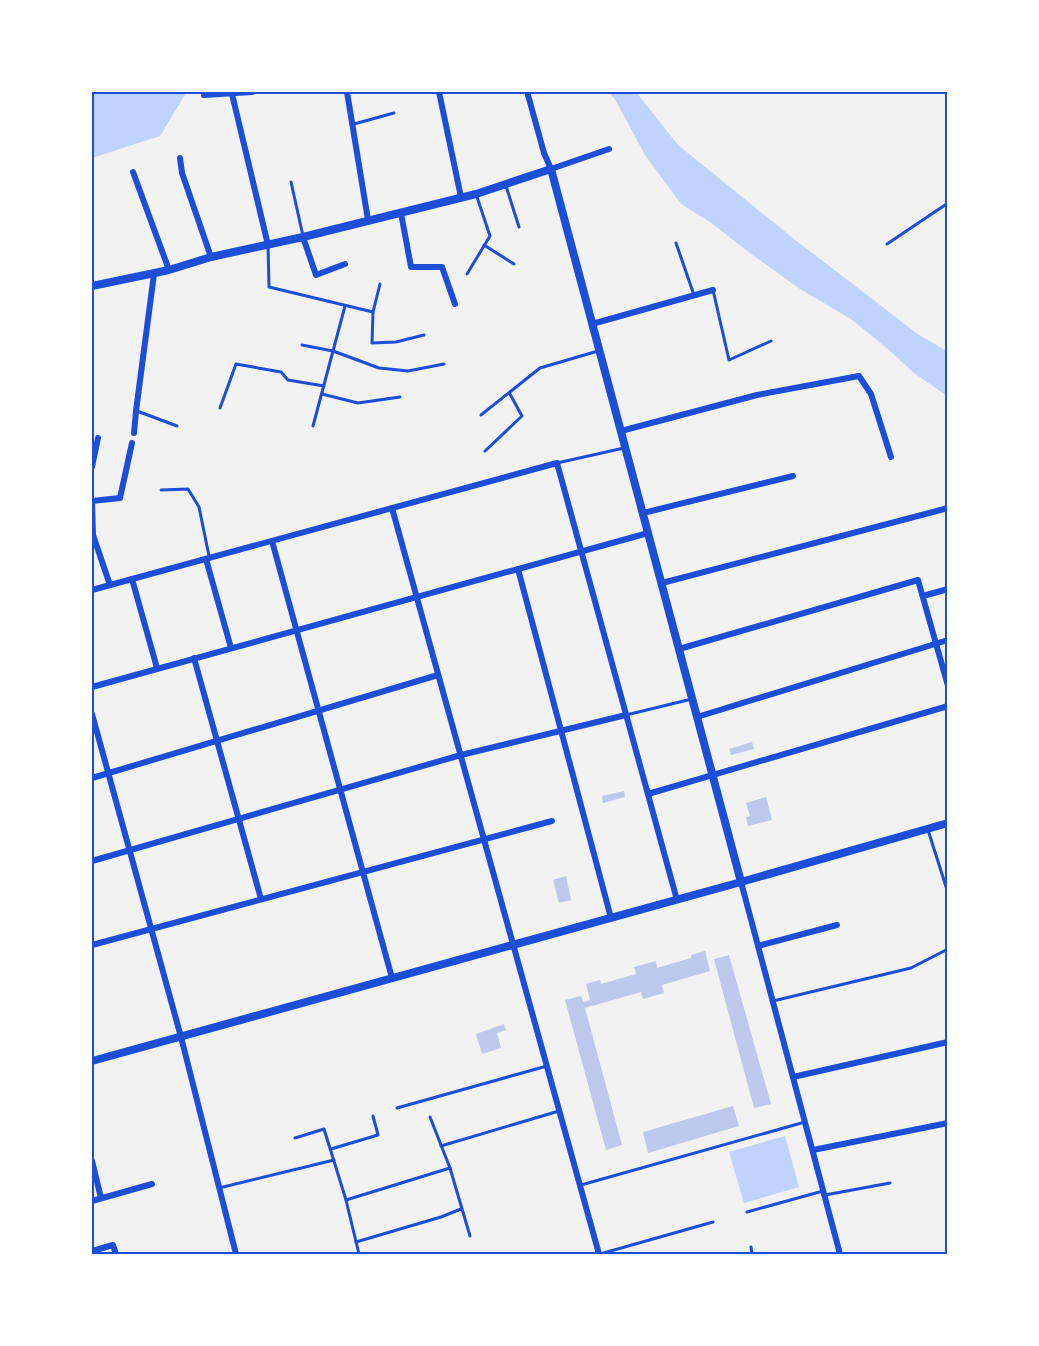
<svg xmlns="http://www.w3.org/2000/svg" width="1039" height="1346" viewBox="0 0 1039 1346" font-family="'IBM Plex Serif',serif">
	<style>
		.water { fill: #bfd3fe }
		.building { fill: #bdc9ec }
		.lines { fill: none; stroke-linecap: round; stroke-linejoin: round }
		.service { stroke: #1d4ed8; stroke-width: 3 }
		.minor { stroke: #1d4ed8; stroke-width: 6 }
		.tertiary { stroke: #1d4ed8; stroke-width: 8 }
		.neatline { fill: none; stroke: #1d4ed8; stroke-width: 2 }
	</style>
	<rect width="100%" height="100%" fill="#f2f2f2"/>
	<g class="water">
		<path d="M92,92H190L186,93L160,136L92,158Z"/>
		<path d="M609,92H636L678,145L794,239L919,335L947,351V396L914,373L889,350L851,319L800,289L751,254L710,222L681,204L645,155L616,101Z"/>
		<path d="M785,1136L799,1187L744,1203L729,1152Z"/>
	</g>
	<g class="building">
		<path d="M752,742L754,749L731,755L729,749Z"/>
		<path d="M624,791L625,797L603,803L602,796Z"/>
		<path d="M766,797L772,820L748,826L746,817L750,816L746,803Z"/>
		<path d="M566,876L571,900L559,903L553,880Z"/>
		<path d="M705,951L710,971L662,985L664,993L643,999L641,992L585,1008L622,1145L606,1150L565,1000L581,996L583,1002L590,1000L586,984L600,980L601,984L636,974L634,967L656,961L657,968L691,958V955Z"/>
		<path d="M729,955L771,1104L754,1108L714,959Z"/>
		<path d="M504,1024L506,1030L497,1033L501,1048L482,1054L476,1034Z"/>
		<path d="M733,1106L739,1126L648,1153L643,1132Z"/>
	</g>
	<g class="lines">
		<g class="service">
			<path d="M354,124L394,113"/>
			<path d="M291,182L303,236"/>
			<path d="M506,186L519,227"/>
			<path d="M676,243L694,295"/>
			<path d="M887,244L948,203"/>
			<path d="M268,245L269,287L373,312"/>
			<path d="M484,245L514,264"/>
			<path d="M467,274L490,236L476,194"/>
			<path d="M380,284L373,312L372,343L396,342L424,335"/>
			<path d="M713,290L729,360L771,341"/>
			<path d="M302,345L333,351L379,368L408,371L444,364"/>
			<path d="M322,394L358,403L400,397"/>
			<path d="M220,408L236,364L281,372L288,380L324,386"/>
			<path d="M137,411L177,426"/>
			<path d="M481,415L540,368L598,351"/>
			<path d="M313,426L345,306"/>
			<path d="M485,451L522,416L510,394"/>
			<path d="M557,463L624,448"/>
			<path d="M161,490L188,489L199,507L209,556"/>
			<path d="M626,715L692,699"/>
			<path d="M928,830L948,893"/>
			<path d="M773,1001L911,968L948,949"/>
			<path d="M397,1108L547,1066"/>
			<path d="M430,1117L450,1168L470,1236"/>
			<path d="M295,1138L324,1129L346,1200L359,1254"/>
			<path d="M441,1146L559,1111"/>
			<path d="M331,1149L378,1135L373,1116"/>
			<path d="M581,1185L805,1122"/>
			<path d="M219,1188L334,1160"/>
			<path d="M825,1195L890,1183"/>
			<path d="M346,1200L450,1168"/>
			<path d="M747,1212L823,1191"/>
			<path d="M356,1242L441,1217L461,1209"/>
			<path d="M751,1247L752,1254"/>
			<path d="M600,1254L713,1222"/>
		</g>
		<g class="minor">
			<path d="M347,92L368,220"/>
			<path d="M439,92L461,197"/>
			<path d="M232,94L268,245"/>
			<path d="M204,95L252,92"/>
			<path d="M528,95L544,153L551,169L609,149"/>
			<path d="M180,158L182,173L211,257"/>
			<path d="M133,172L169,270"/>
			<path d="M401,213L411,267H442L455,304"/>
			<path d="M303,237L316,275L345,264"/>
			<path d="M592,324L713,290"/>
			<path d="M621,431L757,395L859,376L871,394L891,457"/>
			<path d="M134,433L136,411L154,274"/>
			<path d="M92,467L98,438"/>
			<path d="M392,508L599,1254"/>
			<path d="M643,513L793,476"/>
			<path d="M272,541L392,978"/>
			<path d="M206,559L231,648"/>
			<path d="M518,569L611,918"/>
			<path d="M132,579L157,668"/>
			<path d="M662,583L948,508"/>
			<path d="M110,585L93,535L92,501L120,498L132,443"/>
			<path d="M92,590L557,463L677,900"/>
			<path d="M923,596L948,589"/>
			<path d="M679,649L918,580L948,686"/>
			<path d="M194,658L261,899"/>
			<path d="M92,687L648,533"/>
			<path d="M92,714L181,1037L236,1254"/>
			<path d="M697,717L948,640"/>
			<path d="M92,778L438,675"/>
			<path d="M648,794L948,706"/>
			<path d="M92,861L461,755L626,715"/>
			<path d="M741,882L840,1254"/>
			<path d="M92,945L552,821"/>
			<path d="M758,946L837,925"/>
			<path d="M793,1077L948,1042"/>
			<path d="M813,1150L948,1123"/>
			<path d="M92,1161L101,1198"/>
			<path d="M92,1201L152,1184"/>
			<path d="M92,1251L113,1245L116,1254"/>
		</g>
		<g class="tertiary">
			<path d="M92,286L169,270L211,257L303,237L476,194L551,169L741,882"/>
			<path d="M92,1061L741,882L948,823"/>
		</g>
	</g>
	<rect width="1039" height="1346" fill="none" stroke="#ffffff" stroke-width="186"/>
	<rect x="93" y="93" width="853" height="1160" class="neatline"/>
</svg>
